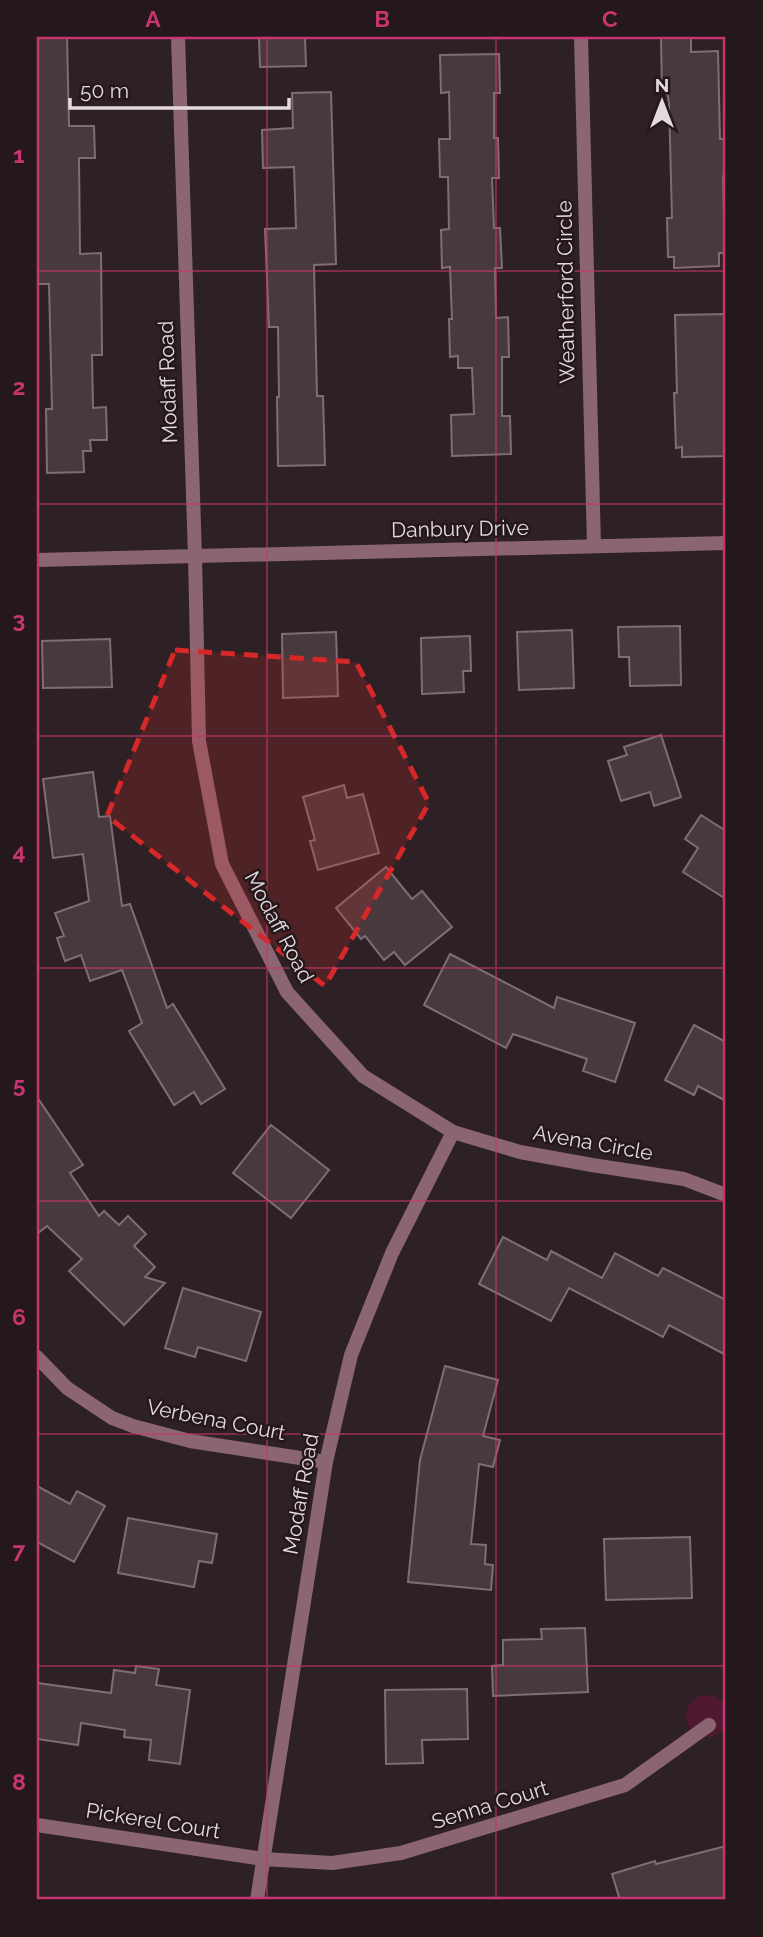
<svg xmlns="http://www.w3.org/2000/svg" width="763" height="1937" viewBox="0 0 763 1937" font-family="Raleway,sans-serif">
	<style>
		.green { fill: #4f1a30 }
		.building { fill: #47393d; stroke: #7e6e73; stroke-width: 2 }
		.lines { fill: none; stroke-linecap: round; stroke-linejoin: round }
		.minor { stroke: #8b6672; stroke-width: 14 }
		.marked { fill: #d62828; fill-opacity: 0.2; stroke: #d62828; stroke-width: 5; stroke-dasharray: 14 9; stroke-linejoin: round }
		.grid { fill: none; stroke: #c7356e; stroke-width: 2; stroke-opacity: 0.55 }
		.labels { text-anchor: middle; stroke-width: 5; stroke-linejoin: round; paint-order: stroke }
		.street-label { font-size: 21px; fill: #e3dadd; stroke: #24181c }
		.neatline { fill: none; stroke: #c7356e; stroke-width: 2.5 }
		.grid-label { font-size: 23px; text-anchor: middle; font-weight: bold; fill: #c7356e }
	</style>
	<rect width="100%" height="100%" fill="#2e2126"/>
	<circle class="green" cx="707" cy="1716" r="21"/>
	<g class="building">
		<path d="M37,37H67L69,126H94L95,158H79L80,254L101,253L102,355H92L93,408L106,407L107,440H90L91,451H83L84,472L47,473L46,409H52L49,284H37Z"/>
		<path d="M259,37H305L306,66L260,67Z"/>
		<path d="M661,38H691V52L718,51L720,139H726V176H723L725,253H719V266L674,268V257H668L667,218H672L669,103L667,92H662Z"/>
		<path d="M499,54L500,93H494V138H498L499,178H492L494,228H500L502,268H495L496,318L508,317L509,357H502V416H510L511,454L452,456L451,415L474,414L472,368H458V356L450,357L449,319H452L450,267L442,268L441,230L449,229L448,177H440L439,139H450L449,92L441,93L440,55Z"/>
		<path d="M331,92L336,264L314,265L317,396H323L325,465L278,466L277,397H279L278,327H269L265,229L296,228L294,167L263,168L262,130L293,128L292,93Z"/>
		<path d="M726,314V456L682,457V447L676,448L674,393H677L675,315Z"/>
		<path d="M680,626L681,685L630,686L629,657H619L618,627Z"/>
		<path d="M572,630L574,688L519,690L517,632Z"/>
		<path d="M336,632L338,696L283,698L282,634Z"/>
		<path d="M470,636L471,671H463L464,692L422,694L421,638Z"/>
		<path d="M110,639L112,687L43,688L42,641Z"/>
		<path d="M661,735L681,797L654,806L650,792L621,801L608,761L627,755L624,747Z"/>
		<path d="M93,772L99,817L110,816L122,906L130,904L167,1008L173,1004L225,1089L201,1104L194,1092L174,1105L129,1031L142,1023L122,970L90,981L81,955L65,961L57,938L64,936L55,913L89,901L83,854L53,858L43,779Z"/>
		<path d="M344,785L347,798L363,794L379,853L318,870L310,841L315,840L303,797Z"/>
		<path d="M701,815L726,831V899L683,872L698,848L685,839Z"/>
		<path d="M386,867L412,899L422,891L452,927L405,965L394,952L384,960L365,936L361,939L336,908Z"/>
		<path d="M450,954L554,1008L557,997L635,1023L615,1082L583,1071L587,1059L513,1034L506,1048L424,1005Z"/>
		<path d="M694,1025L726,1042V1101L698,1086L694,1095L665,1080Z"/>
		<path d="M37,1097L83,1165L70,1173L99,1216L104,1211L119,1225L128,1216L146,1234L134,1246L155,1267L145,1277L165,1283L124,1325L69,1271L82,1259L47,1226L37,1234Z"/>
		<path d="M271,1125L329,1170L291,1218L233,1173Z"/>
		<path d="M503,1237L547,1260L551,1251L602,1278L615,1253L658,1276L663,1268L726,1300V1355L669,1325L663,1337L569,1288L551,1321L479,1284Z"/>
		<path d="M183,1288L261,1312L246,1361L198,1347L195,1357L165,1348Z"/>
		<path d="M445,1366L498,1380L483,1436L500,1440L493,1467L479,1464L471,1544L486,1545L485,1564L493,1565L491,1590L408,1582L420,1460Z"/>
		<path d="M37,1486L70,1504L77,1491L105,1506L74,1562L37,1542Z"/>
		<path d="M128,1518L217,1534L212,1563L199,1561L194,1587L118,1573Z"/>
		<path d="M690,1537L692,1598L606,1600L604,1539Z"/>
		<path d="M585,1628L588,1692L493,1696L492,1666L503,1665V1640L542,1639L541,1629Z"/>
		<path d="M136,1666L159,1669L156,1685L190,1690L180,1764L149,1760L151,1740L124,1737L125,1730L81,1723L78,1745L37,1739V1683L111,1693L114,1670L135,1673Z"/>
		<path d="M467,1689L468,1739L422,1740L423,1763L386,1764L385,1690Z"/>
		<path d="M726,1846V1900H620L612,1874L655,1861L656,1864Z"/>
	</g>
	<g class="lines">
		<g class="minor">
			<path d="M178,37L195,556L199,741L222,864L287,992L363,1076L453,1132L392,1253L351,1355L326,1462L257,1900"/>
			<path d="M581,37L594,546"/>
			<path d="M37,560L726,543"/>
			<path d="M453,1132L520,1152L592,1165L684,1179L726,1195"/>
			<path d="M37,1357L67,1388L112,1418L133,1426L190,1441L326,1462"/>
			<path d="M37,1825L263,1859L332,1863L401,1853L625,1785L709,1725"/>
		</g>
	</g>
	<path class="marked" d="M175,650L356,662L429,803L325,986L107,816Z"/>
	<path class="grid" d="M267,37V1900M496,37V1900M37,271H726M37,504H726M37,736H726M37,968H726M37,1201H726M37,1434H726M37,1666H726"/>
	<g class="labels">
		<g class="street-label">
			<text transform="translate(566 292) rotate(-91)" y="7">Weatherford Circle</text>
			<text transform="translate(168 382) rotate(-92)" y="7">Modaff Road</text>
			<text transform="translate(460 529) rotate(-1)" y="7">Danbury Drive</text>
			<text transform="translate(279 927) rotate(62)" y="7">Modaff Road</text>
			<text transform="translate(593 1143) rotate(10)" y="7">Avena Circle</text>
			<text transform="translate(216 1420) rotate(11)" y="7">Verbena Court</text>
			<text transform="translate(301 1494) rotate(-80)" y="7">Modaff Road</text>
			<text transform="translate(490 1805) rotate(-17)" y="7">Senna Court</text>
			<text transform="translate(153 1821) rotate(9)" y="7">Pickerel Court</text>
		</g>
	</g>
	<rect width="763" height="1937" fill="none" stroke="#24181c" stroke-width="77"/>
	<g transform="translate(662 102)" stroke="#24181c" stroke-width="5" paint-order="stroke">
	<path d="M0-5L12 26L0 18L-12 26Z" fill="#e3dadd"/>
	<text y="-10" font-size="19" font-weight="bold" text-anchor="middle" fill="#e3dadd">N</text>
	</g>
	<path d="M70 98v10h219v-10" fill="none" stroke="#e3dadd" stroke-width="3.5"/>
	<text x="80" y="98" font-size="21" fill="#e3dadd" stroke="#24181c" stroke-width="5" paint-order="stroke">50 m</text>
	<rect x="38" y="38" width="686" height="1860" class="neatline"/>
	<g class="grid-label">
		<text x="153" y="27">A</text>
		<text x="382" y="27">B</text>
		<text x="610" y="27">C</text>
		<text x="19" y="163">1</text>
		<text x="19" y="395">2</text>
		<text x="19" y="628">3</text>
		<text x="19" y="860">4</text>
		<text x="19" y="1093">5</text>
		<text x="19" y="1325">6</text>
		<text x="19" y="1558">7</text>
		<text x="19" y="1790">8</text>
	</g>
</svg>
